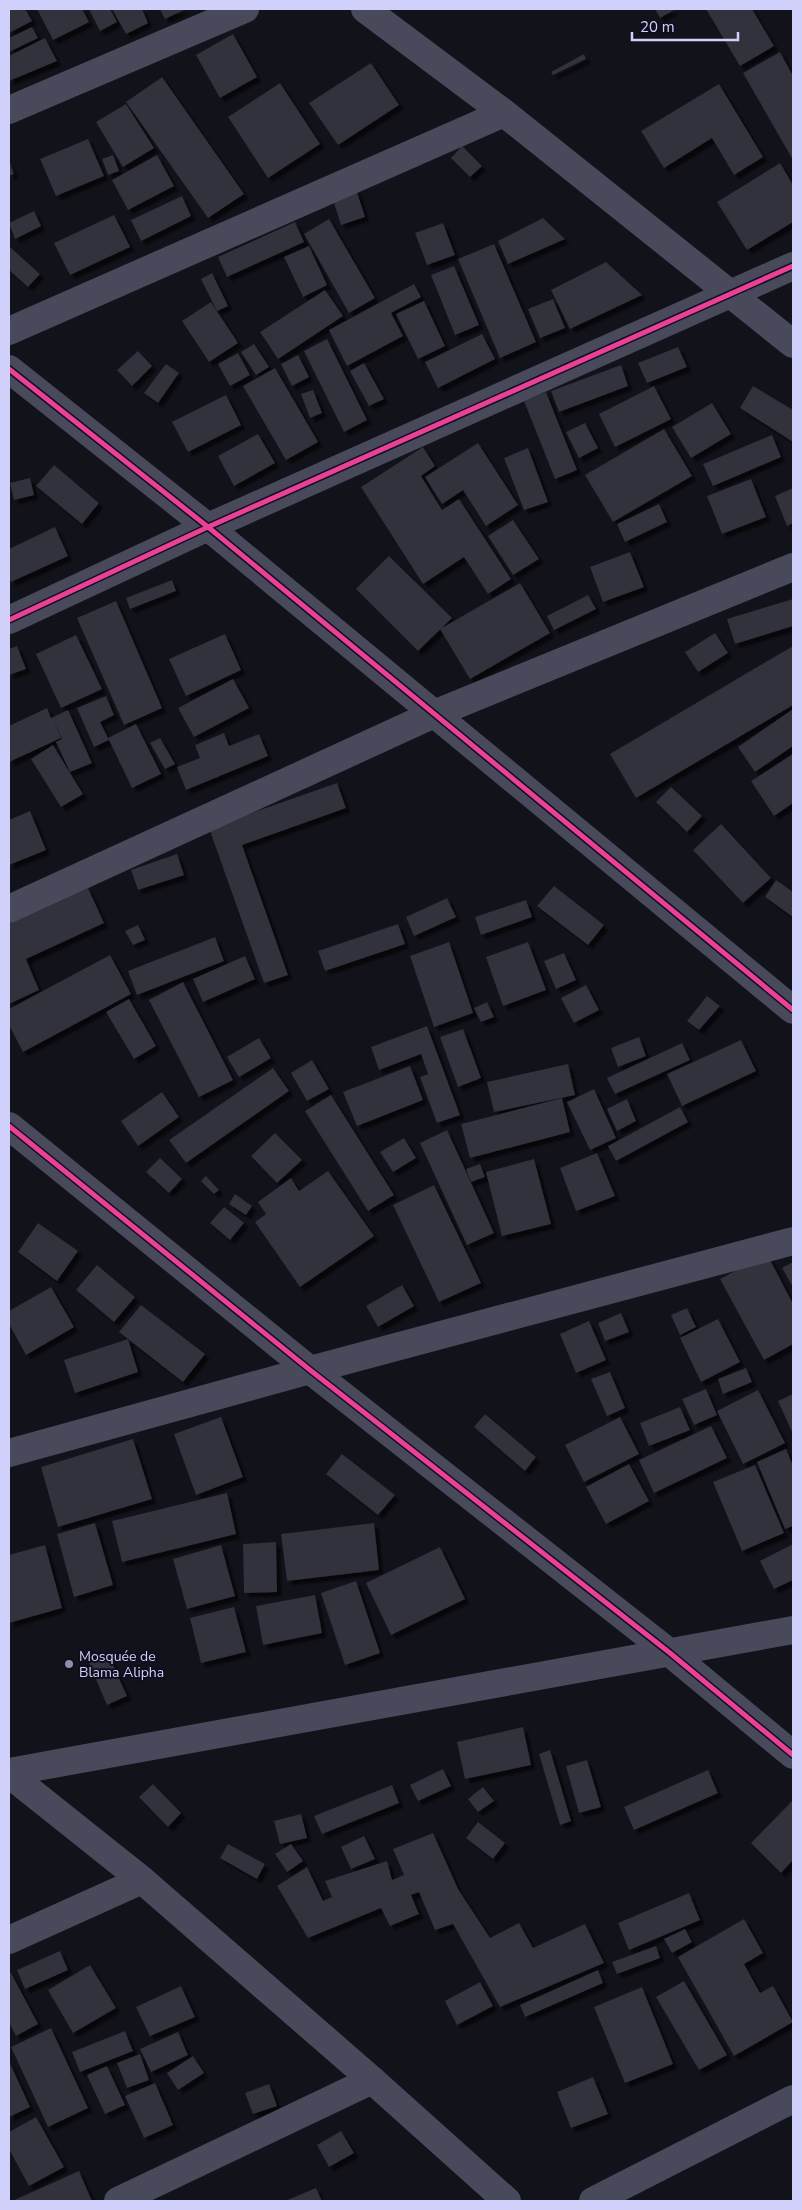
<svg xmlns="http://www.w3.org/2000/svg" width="802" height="2210" viewBox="0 0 802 2210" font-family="'Nunito Sans',sans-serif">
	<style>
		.building { fill: #30303c; filter: url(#shadow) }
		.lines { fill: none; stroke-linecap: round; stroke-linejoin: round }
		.minor { stroke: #48495b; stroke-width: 28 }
		.cycleway-casing { stroke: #0f0e1e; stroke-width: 8 }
		.cycleway { stroke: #ea4096; stroke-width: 5 }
		.poi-dot { fill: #8e8eac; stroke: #0f0e1e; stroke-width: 2 }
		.labels { text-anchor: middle; stroke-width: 4; stroke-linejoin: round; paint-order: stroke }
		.poi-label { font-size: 14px; fill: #d0d0fb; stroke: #0f0e1e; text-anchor: start }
	</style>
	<defs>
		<filter id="shadow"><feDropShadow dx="4.5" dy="4.5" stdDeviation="1" flood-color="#0009"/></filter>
	</defs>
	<rect width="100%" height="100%" fill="#12121a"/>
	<g class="building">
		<path d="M9,9H25L32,21L9,33Z"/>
		<path d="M37,9H82L89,22L53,40Z"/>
		<path d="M89,9H110L117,22L100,31Z"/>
		<path d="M112,9H142L148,23L126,34Z"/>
		<path d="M160,9H186L165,19Z"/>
		<path d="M655,9H676L660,18Z"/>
		<path d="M706,9H752L774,46L740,66Z"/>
		<path d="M32,27L38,38L9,52V38Z"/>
		<path d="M233,34L257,77L220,98L196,55Z"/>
		<path d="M45,38L57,61L9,81V56Z"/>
		<path d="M780,52L793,76V160L743,73Z"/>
		<path d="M584,54L586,59L553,75L551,72Z"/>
		<path d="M371,63L399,105L338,145L309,103Z"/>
		<path d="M162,77L244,194L208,218L126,102Z"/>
		<path d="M280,83L320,144L268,178L228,117Z"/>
		<path d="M719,84L763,157L734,175L712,138L664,168L641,131Z"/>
		<path d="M126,104L154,148L123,167L96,122Z"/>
		<path d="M88,139L104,176L56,196L40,159Z"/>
		<path d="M462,146L482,166L470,177L451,158Z"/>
		<path d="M113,155L119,171L108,175L102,159Z"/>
		<path d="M157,155L174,186L128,210L112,180Z"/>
		<path d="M9,160L14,174L9,176Z"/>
		<path d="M780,163L793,185V222L747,250L717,202Z"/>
		<path d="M356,189L365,217L341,225L332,197Z"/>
		<path d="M182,196L191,216L141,241L131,220Z"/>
		<path d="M34,211L41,226L15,239L9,223Z"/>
		<path d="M114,215L130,247L70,275L54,243Z"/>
		<path d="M543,218L565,239L508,264L498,241Z"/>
		<path d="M329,219L375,298L349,313L304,234Z"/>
		<path d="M295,222L304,242L227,277L218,257Z"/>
		<path d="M443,223L455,255L427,265L415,233Z"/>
		<path d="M494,244L536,342L500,358L458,259Z"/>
		<path d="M9,246L40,274L28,287L9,270Z"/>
		<path d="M309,246L327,285L303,297L284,257Z"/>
		<path d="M606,262L642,295L570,329L551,290Z"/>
		<path d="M454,266L479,325L455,335L431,275Z"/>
		<path d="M212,273L228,306L217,311L201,279Z"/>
		<path d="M414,284L421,297L391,313L403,336L347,366L329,330Z"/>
		<path d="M325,290L343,316L278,359L260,332Z"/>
		<path d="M553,299L565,328L540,338L528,309Z"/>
		<path d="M424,301L445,346L418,359L396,314Z"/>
		<path d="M211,302L238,343L209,362L182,321Z"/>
		<path d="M482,334L495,359L438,388L425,362Z"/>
		<path d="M327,339L367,420L344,432L304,351Z"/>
		<path d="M254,344L269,367L256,375L241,352Z"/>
		<path d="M678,347L687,367L647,383L638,363Z"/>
		<path d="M138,351L152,366L132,386L117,370Z"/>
		<path d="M238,353L250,375L230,386L218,364Z"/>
		<path d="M298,355L309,377L292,386L281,364Z"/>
		<path d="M364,363L384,399L369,406L350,371Z"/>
		<path d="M166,364L179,373L158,403L144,393Z"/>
		<path d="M621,365L628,386L559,412L551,391Z"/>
		<path d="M275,368L318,442L286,460L243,386Z"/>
		<path d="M654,386L671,419L615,447L599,414Z"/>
		<path d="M753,386L793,410V442L740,408Z"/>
		<path d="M313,390L322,413L310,418L301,394Z"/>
		<path d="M546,392L577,470L555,479L524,401Z"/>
		<path d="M226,395L241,425L188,452L172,422Z"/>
		<path d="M712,403L731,434L691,458L672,427Z"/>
		<path d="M585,423L598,448L579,458L566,432Z"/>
		<path d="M664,429L692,476L613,522L585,475Z"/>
		<path d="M258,434L275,463L234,486L218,456Z"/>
		<path d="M772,435L781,457L713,486L703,464Z"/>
		<path d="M478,443L518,505L486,526L463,490L442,504L425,477Z"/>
		<path d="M423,447L435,466L421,476L442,510L459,499L511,579L488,594L464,557L423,584L361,487Z"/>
		<path d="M528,448L548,502L524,510L504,458Z"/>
		<path d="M54,465L99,503L82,524L36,486Z"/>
		<path d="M30,478L34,495L14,500L10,483Z"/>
		<path d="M751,479L766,517L722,534L707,496Z"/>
		<path d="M793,488V523L787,526L775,496Z"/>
		<path d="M659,504L667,522L625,542L617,524Z"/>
		<path d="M513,520L539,559L513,575L488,536Z"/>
		<path d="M55,527L68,556L11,582L9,577V549Z"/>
		<path d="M630,552L644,587L603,602L590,567Z"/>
		<path d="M389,556L452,618L418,651L356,589Z"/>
		<path d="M172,580L176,591L130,609L126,598Z"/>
		<path d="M520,583L550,633L470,679L440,629Z"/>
		<path d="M588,595L596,609L554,630L547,616Z"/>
		<path d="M793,599V626L735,644L727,619Z"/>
		<path d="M116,601L162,708L124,725L77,618Z"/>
		<path d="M715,633L728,653L698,672L685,652Z"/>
		<path d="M225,634L241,670L186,696L169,659Z"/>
		<path d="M76,635L102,689L61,708L36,654Z"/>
		<path d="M17,646L26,669L9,675V649Z"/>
		<path d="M793,646V705L636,798L610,754Z"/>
		<path d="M233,679L249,708L194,737L178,708Z"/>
		<path d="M106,696L114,715L100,722L109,740L94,747L77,708Z"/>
		<path d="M47,708L51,718L68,710L92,763L70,772L56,742L62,739L53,719L61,738L9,762V726Z"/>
		<path d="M793,709V746L755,772L738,747Z"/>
		<path d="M136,724L161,774L132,788L108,738Z"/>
		<path d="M224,733L229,746L259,734L268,756L186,790L177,767L200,758L195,745Z"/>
		<path d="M160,738L175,764L165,769L150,743Z"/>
		<path d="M53,745L83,794L61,807L31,759Z"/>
		<path d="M793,754V803L774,816L751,781Z"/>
		<path d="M337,783L346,808L242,845L288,975L264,983L209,828Z"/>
		<path d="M671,787L702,816L687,832L656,802Z"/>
		<path d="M30,811L46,850L9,865V820Z"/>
		<path d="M721,824L771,878L743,903L693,850Z"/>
		<path d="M177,854L184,875L138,890L131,870Z"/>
		<path d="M776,880L793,892V917L765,897Z"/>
		<path d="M554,886L604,925L588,945L537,906Z"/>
		<path d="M88,888L104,923L26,959L39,990L9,1004V924Z"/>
		<path d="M447,898L456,917L414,936L406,917Z"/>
		<path d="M526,900L532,917L481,935L475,917Z"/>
		<path d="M398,924L405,944L325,971L318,951Z"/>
		<path d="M138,925L145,940L133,945L125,931Z"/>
		<path d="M215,937L224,961L137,995L128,971Z"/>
		<path d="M449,942L473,1013L434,1027L410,956Z"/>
		<path d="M528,942L546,990L503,1006L486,957Z"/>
		<path d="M564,953L576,980L556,989L544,961Z"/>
		<path d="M110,955L131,994L23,1052L9,1025V1009Z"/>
		<path d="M245,956L255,979L203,1002L193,979Z"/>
		<path d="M183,982L233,1080L199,1097L149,1000Z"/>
		<path d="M586,985L599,1010L574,1023L561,998Z"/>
		<path d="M707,996L720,1006L699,1030L687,1021Z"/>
		<path d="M129,999L156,1046L134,1059L106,1012Z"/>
		<path d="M487,1002L494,1017L481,1022L474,1008Z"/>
		<path d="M427,1026L460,1115L437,1123L420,1077L428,1074L421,1054L379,1070L371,1047Z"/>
		<path d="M463,1029L481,1078L458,1087L440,1037Z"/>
		<path d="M639,1037L646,1056L618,1067L611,1048Z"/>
		<path d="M259,1038L271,1058L239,1077L227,1057Z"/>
		<path d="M741,1040L756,1071L682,1106L667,1074Z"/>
		<path d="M682,1043L690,1060L615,1094L607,1078Z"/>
		<path d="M312,1060L329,1089L307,1101L291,1073Z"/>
		<path d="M568,1064L575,1095L494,1112L487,1082Z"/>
		<path d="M410,1066L423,1100L357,1126L343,1092Z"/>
		<path d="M273,1068L289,1091L186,1163L169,1140Z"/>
		<path d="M594,1089L616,1138L590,1150L567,1102Z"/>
		<path d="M162,1092L179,1117L138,1146L121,1121Z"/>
		<path d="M331,1095L394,1195L368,1211L305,1111Z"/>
		<path d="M562,1098L570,1132L470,1158L461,1124Z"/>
		<path d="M627,1099L636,1121L617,1131L607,1109Z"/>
		<path d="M680,1107L688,1122L616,1161L608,1146Z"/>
		<path d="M447,1130L494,1233L467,1245L420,1143Z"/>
		<path d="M275,1133L302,1160L277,1183L251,1156Z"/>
		<path d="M404,1138L416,1158L393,1172L380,1152Z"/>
		<path d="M597,1153L615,1196L576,1211L560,1168Z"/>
		<path d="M160,1158L182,1179L169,1193L146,1172Z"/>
		<path d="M534,1159L551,1224L502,1236L486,1172Z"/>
		<path d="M480,1164L485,1177L471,1182L466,1169Z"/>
		<path d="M328,1171L374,1236L300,1287L255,1222L266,1214L258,1202L291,1178L299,1191Z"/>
		<path d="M206,1176L219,1190L214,1194L201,1181Z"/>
		<path d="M434,1185L481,1283L439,1302L393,1205Z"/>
		<path d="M235,1194L252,1206L246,1215L229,1204Z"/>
		<path d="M224,1207L244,1223L230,1240L210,1223Z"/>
		<path d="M38,1223L78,1251L57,1281L18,1252Z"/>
		<path d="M767,1254L793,1304V1344L764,1360L720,1279Z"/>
		<path d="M793,1262V1287L782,1268Z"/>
		<path d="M97,1265L135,1297L114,1322L76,1290Z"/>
		<path d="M402,1285L414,1306L378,1327L366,1306Z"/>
		<path d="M51,1287L74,1327L26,1355L9,1324V1311Z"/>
		<path d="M141,1305L205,1354L183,1382L119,1332Z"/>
		<path d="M687,1308L696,1327L680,1335L671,1315Z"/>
		<path d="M621,1313L629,1332L605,1341L598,1323Z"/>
		<path d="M718,1319L740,1362L701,1382L680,1338Z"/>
		<path d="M589,1321L606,1360L576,1373L560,1334Z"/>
		<path d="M128,1339L138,1372L75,1393L64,1360Z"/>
		<path d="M746,1368L752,1382L723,1394L718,1379Z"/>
		<path d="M610,1372L625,1408L607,1416L591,1379Z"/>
		<path d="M706,1389L717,1415L694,1425L682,1399Z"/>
		<path d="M758,1390L785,1443L743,1464L717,1411Z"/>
		<path d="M793,1394V1434L778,1401Z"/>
		<path d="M680,1407L690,1430L649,1446L640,1423Z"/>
		<path d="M485,1414L536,1457L525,1471L474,1427Z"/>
		<path d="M221,1417L243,1477L196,1495L174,1434Z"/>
		<path d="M620,1417L639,1454L584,1482L565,1445Z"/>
		<path d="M711,1426L727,1458L654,1493L639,1460Z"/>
		<path d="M133,1439L152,1499L58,1527L41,1467Z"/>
		<path d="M786,1449L793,1466V1526L785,1529L757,1462Z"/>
		<path d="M342,1454L395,1495L378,1515L326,1474Z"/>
		<path d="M629,1464L649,1501L606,1524L586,1487Z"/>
		<path d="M755,1465L784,1533L742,1551L713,1482Z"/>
		<path d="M227,1493L236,1534L122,1562L112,1521Z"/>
		<path d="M95,1523L113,1585L74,1597L57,1534Z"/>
		<path d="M374,1523L379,1570L287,1581L281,1534Z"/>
		<path d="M276,1542L277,1592L244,1593L243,1544Z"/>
		<path d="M793,1544V1580L774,1589L760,1561Z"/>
		<path d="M45,1545L62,1608L9,1623V1555Z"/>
		<path d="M221,1545L235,1596L187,1609L173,1559Z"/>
		<path d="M440,1547L465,1599L391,1635L366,1583Z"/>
		<path d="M356,1581L380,1653L345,1665L321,1593Z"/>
		<path d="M315,1595L322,1633L263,1645L256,1606Z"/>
		<path d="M234,1607L246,1652L201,1663L190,1618Z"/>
		<path d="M108,1654L127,1696L107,1705L89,1663Z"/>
		<path d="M523,1727L531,1765L465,1779L457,1742Z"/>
		<path d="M550,1750L571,1821L560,1825L539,1754Z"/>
		<path d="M587,1760L601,1807L579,1813L566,1766Z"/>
		<path d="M443,1769L451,1786L418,1801L410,1785Z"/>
		<path d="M708,1770L718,1793L634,1830L624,1807Z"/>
		<path d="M153,1784L181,1813L168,1827L139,1797Z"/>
		<path d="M392,1785L399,1803L322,1834L314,1816Z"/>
		<path d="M483,1787L494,1801L478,1812L468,1799Z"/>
		<path d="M792,1801L793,1860L781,1873L751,1843Z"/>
		<path d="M301,1814L307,1838L280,1844L274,1821Z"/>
		<path d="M478,1822L505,1843L493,1859L466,1838Z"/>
		<path d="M433,1833L458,1889L490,1938L519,1923L533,1948L585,1924L604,1963L500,2007L453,1924L435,1930L419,1892L411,1895L419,1914L390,1926L381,1908L308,1938L277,1886L307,1867L323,1901L332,1897L325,1881L387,1861L392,1880L404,1875L393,1849Z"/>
		<path d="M364,1836L375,1859L351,1869L341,1847Z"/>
		<path d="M228,1844L265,1864L257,1879L220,1858Z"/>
		<path d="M291,1844L303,1861L287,1872L275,1854Z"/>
		<path d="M689,1893L700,1920L629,1950L618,1923Z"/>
		<path d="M744,1919L763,1953L744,1964L760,1993L773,1986L793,2022L734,2056L678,1957Z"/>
		<path d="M685,1929L692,1942L672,1953L664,1939Z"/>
		<path d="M656,1946L660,1958L617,1974L612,1962Z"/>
		<path d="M60,1951L68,1970L25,1989L17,1970Z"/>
		<path d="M90,1965L116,2008L73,2033L48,1990Z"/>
		<path d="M598,1970L603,1983L525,2017L520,2005Z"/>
		<path d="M11,1973L38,2024L16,2036L9,2022V1974Z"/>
		<path d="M684,1981L727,2055L699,2070L656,1997Z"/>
		<path d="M480,1982L493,2006L457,2025L445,2001Z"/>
		<path d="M181,1986L195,2017L150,2036L136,2007Z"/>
		<path d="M642,1987L673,2064L625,2083L594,2007Z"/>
		<path d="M51,2028L88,2108L48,2127L11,2047Z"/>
		<path d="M125,2031L133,2051L80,2072L72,2052Z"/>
		<path d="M178,2032L188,2055L151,2072L140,2049Z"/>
		<path d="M140,2054L149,2080L127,2088L117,2063Z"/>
		<path d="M193,2056L204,2073L178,2090L167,2073Z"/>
		<path d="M9,2061L30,2107L9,2117Z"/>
		<path d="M107,2066L125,2105L105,2114L87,2075Z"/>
		<path d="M593,2077L608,2114L571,2128L557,2092Z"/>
		<path d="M155,2083L173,2125L144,2138L125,2096Z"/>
		<path d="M269,2084L277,2106L253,2114L245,2093Z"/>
		<path d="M36,2117L64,2167L29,2186L9,2149V2132Z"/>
		<path d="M341,2131L354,2153L329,2167L317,2145Z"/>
		<path d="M79,2171L92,2201H12Z"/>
		<path d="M316,2188L322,2201H285Z"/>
	</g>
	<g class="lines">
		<g class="minor">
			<path d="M365,9L504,113L793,344"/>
			<path d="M9,110L245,9"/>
			<path d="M9,331L504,113"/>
			<path d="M9,369L208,527L793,1010"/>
			<path d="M9,620L208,527L793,266"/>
			<path d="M9,909L434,714L793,567"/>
			<path d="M9,1126L310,1370L670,1653L793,1755"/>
			<path d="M9,1453L310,1370L793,1241"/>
			<path d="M9,1772L793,1630"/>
			<path d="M9,1774L142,1880L372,2080L507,2201"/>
			<path d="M9,1940L142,1880"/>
			<path d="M118,2201L372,2080"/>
			<path d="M593,2201L793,2099"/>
		</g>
		<defs>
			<g id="cycleway">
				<path d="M9,369L208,527L793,1010"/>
				<path d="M9,620L208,527L793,266"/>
				<path d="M9,1126L310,1370L670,1653L793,1755"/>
			</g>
		</defs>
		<use href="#cycleway" class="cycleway-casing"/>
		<use href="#cycleway" class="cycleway"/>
	</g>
	<circle class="poi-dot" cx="69" cy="1664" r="5"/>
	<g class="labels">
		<g class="poi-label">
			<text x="79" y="1661">Mosquée de<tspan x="79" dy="16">Blama Alipha</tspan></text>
		</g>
	</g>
	<rect width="802" height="2210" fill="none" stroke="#d0d0fb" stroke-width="20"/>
	<path d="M632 32v8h106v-8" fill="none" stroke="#d0d0fb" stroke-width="2.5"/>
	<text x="640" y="32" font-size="15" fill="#d0d0fb" stroke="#0f0e1e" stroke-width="4" paint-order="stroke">20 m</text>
</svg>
